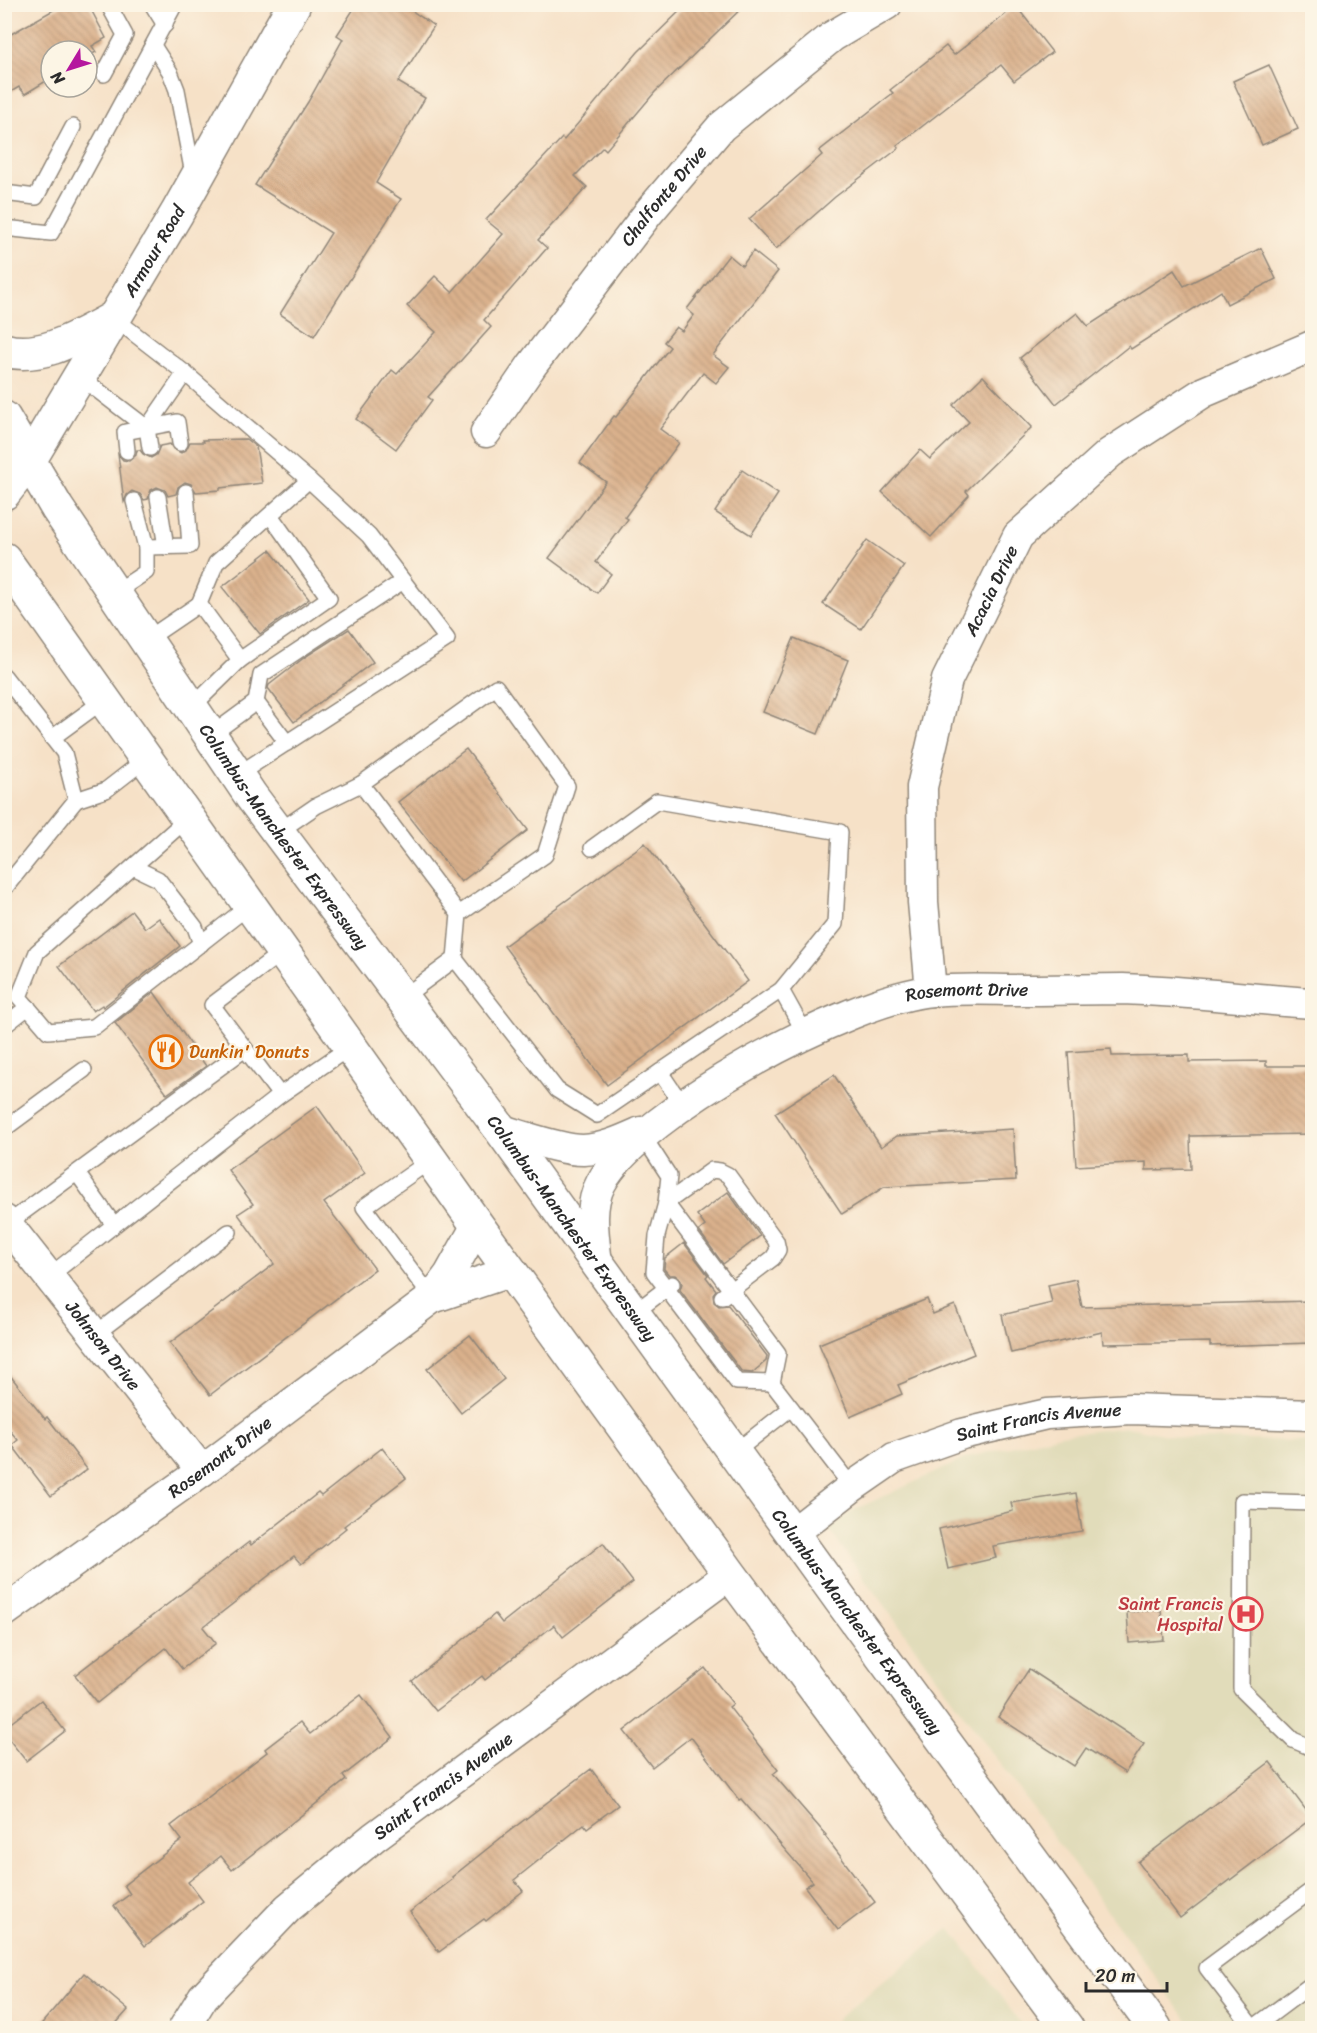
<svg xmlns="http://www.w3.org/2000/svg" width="1317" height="2033" viewBox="0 0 1317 2033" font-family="Sriracha,sans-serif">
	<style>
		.built { fill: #e1dcba }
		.building { fill: url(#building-back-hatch) }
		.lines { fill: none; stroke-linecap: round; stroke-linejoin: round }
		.lane-casing { stroke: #908679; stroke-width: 18 }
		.street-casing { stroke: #908679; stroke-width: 33 }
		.secondary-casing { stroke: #908679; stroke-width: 36 }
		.primary-casing { stroke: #908679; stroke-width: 36 }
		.lane { stroke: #fff; stroke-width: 15 }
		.street { stroke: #fff; stroke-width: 30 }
		.secondary { stroke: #fff; stroke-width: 33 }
		.primary { stroke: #fff; stroke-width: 33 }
		.labels { text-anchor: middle; stroke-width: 4.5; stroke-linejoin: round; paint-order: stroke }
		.street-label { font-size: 18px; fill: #2b2b2b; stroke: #fcf5e5 }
		.food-label { font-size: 18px; fill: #c56008; stroke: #fcf5e5; text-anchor: start }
		.health-label { font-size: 18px; fill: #be3a42; stroke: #fcf5e5; text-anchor: end }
	</style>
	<defs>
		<pattern id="building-back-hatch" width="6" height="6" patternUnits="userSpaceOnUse" patternTransform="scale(1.5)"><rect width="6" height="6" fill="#dab18c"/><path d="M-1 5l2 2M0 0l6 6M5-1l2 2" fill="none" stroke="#bb9879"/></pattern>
	</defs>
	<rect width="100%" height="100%" fill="#fcf5e5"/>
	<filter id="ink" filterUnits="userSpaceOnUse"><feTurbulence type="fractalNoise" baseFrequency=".0167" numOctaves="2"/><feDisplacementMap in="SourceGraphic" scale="12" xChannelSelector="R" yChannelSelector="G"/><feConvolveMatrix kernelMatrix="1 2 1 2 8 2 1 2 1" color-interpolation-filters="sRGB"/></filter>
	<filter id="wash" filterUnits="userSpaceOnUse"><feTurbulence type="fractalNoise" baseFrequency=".008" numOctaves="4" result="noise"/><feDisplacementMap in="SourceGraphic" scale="24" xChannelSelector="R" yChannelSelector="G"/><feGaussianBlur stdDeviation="1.35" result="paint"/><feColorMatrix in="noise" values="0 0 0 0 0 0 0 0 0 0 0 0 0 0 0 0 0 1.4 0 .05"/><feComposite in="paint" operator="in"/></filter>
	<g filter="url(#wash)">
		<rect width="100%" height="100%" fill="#f6e1c7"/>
		<g class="built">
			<path d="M1127,1427L1187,1439L1312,1441V2028H1193L829,1530L854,1510L969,1457L1061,1435Z"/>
			<path d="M950,1928L1024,2028H826Z"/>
		</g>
		<g id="blocks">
			<g class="building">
				<path d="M64,4H88L106,38L92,46L96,52L87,57V51H51V78L25,94L19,87L4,96V38Z"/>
				<path d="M357,4H402L434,26L398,82L425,98L376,183L401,199L314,336L280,314L331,233L255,185L308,102L343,39L337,35Z"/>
				<path d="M687,4H746L655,92L606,150L603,147L575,176L587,187L538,240L547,248L484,320L491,327L428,397L432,400L396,449L356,419L392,370L397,374L436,332L407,306L435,276L452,292L503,234L486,220L562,138L564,140L638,52Z"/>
				<path d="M1016,6L1052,52L1014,81L1001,65L897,146L899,148L835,197L776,249L749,219L822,155L819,151L893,93L890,90L946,46L954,55Z"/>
				<path d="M1269,65L1298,129L1262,145L1233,81Z"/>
				<path d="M1261,248L1276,279L1227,304L1221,291L1131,349L1129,346L1056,404L1020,358L1077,313L1088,326L1174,270L1184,286Z"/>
				<path d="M753,251L778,271L713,355L729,367L716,383L703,373L660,429L679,443L625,517L628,519L596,562L611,574L597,593L549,558L606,482L580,463L614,416L616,417L670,347L664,342L676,327L682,331L694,315L687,309L729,255L742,266Z"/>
				<path d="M983,376L1032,427L966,491L969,495L931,537L882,492L920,450L930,459L969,422L953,405Z"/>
				<path d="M246,439L256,447L262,483L220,488V490L196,492L191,484L185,482L178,487L176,494L168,496L165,490L157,487L151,490L148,499L144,500L140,494L132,491L127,495L124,502L118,454L123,460L129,461L136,455L137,450H140L143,454L151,458L156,455L160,446L170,444L173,449L181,453L186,450L190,442H204L203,440Z"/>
				<path d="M742,470L778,494L751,535L715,512Z"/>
				<path d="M867,540L904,566L861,629L823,604Z"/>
				<path d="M270,550L309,599L260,634L222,587Z"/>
				<path d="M349,629L373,662L294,722L268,688L269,685L305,657Z"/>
				<path d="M794,638L848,660L818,734L763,712Z"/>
				<path d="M466,749L528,830L461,882L398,802Z"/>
				<path d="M645,843L748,981L607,1085L504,946Z"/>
				<path d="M132,911L145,928L159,918L180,946L103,1007L102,1005L93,1011L59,966Z"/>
				<path d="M154,992L206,1066L167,1094L115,1023Z"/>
				<path d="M1111,1049L1112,1056L1189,1055V1062L1266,1061V1066H1312V1134L1190,1136L1191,1169L1146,1170V1162L1076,1166L1068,1052Z"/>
				<path d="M834,1075L881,1147L897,1136L1013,1129L1016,1180L884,1187L842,1214L775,1113Z"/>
				<path d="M317,1106L365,1173L324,1203L375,1269L210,1395L170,1343L274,1264L238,1214L253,1204L228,1170Z"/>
				<path d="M728,1192L760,1236L723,1264L699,1231L705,1226L697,1215Z"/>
				<path d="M684,1243L708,1275L706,1277L716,1290L713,1294L714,1302L719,1306L728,1305L767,1356L766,1361L752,1373L742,1372L680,1290L682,1283L680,1279L675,1275H669L664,1269L665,1258Z"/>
				<path d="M1076,1279L1082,1307L1312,1301V1343L1210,1346V1342L1103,1344L1102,1332L1011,1353L1002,1315L1052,1303L1048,1285Z"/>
				<path d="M927,1299L933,1314L955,1305L974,1354L898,1385L902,1394L850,1417L819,1344Z"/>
				<path d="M470,1335L504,1379L461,1413L427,1369Z"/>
				<path d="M4,1368L45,1419L47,1417L87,1469L51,1496L12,1445L18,1440L4,1424Z"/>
				<path d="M382,1448L406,1478L344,1526L346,1528L301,1564L294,1556L203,1627L216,1643L182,1669L166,1648L97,1703L75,1675L249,1542L251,1545L318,1493L321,1496Z"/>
				<path d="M1076,1493L1082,1531L993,1546L996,1558L948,1569L939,1529L1013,1511L1011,1503Z"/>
				<path d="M603,1543L633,1582L563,1637L554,1625L485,1680L482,1676L436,1711L412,1681L495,1614L502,1623Z"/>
				<path d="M1161,1610L1164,1640L1129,1643L1127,1612Z"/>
				<path d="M705,1668L733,1704L729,1707L778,1770L773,1774L826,1835L825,1836L875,1902L838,1930L805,1887L813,1882L741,1799L739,1800L691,1737L652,1767L624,1731Z"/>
				<path d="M1029,1669L1144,1744L1125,1773L1086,1748L1074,1766L998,1717Z"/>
				<path d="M361,1695L393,1737L343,1776L346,1780L232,1870L221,1856L188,1882L203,1901L145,1946L114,1906L130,1894L124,1885L182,1840L171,1826L267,1752L265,1749L300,1722L310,1734Z"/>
				<path d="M41,1700L65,1731L26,1761L4,1733V1728Z"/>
				<path d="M1270,1762L1312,1818L1180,1918L1138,1862Z"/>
				<path d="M591,1769L618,1805L587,1828L584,1824L514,1880L523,1891L486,1921L484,1919L439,1952L410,1912L453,1879L452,1877L507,1833Z"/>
				<path d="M84,1973L128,2010L112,2028H38Z"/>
			</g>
		</g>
	</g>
	<g filter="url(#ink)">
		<use href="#blocks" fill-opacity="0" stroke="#908679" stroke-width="1.5"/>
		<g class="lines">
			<defs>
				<g id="lane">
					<path d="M152,4L165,25"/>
					<path d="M154,47L170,72L177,90L193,174"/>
					<path d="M104,74L125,35L108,4"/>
					<path d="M4,193L36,197L73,127"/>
					<path d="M4,228L51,233L175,4"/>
					<path d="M114,318L185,373L147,428L150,448"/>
					<path d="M185,373L309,480L369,536L447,639L237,775"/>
					<path d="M79,376L147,428"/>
					<path d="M127,451L125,432L177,422L180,443"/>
					<path d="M158,497L166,547"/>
					<path d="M146,547L190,546L186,492"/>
					<path d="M114,593L146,572V547L134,501"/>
					<path d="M146,640L199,604"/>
					<path d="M240,660L329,598L270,515"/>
					<path d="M4,676L64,753L76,800L4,889"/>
					<path d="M256,702L287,743"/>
					<path d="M192,707L240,660L199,604L216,563L309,480"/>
					<path d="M211,735L256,702L261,675L403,581"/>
					<path d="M52,738L104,700"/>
					<path d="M361,784L496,687L567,786L545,855L459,914"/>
					<path d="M76,800L106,790L146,759"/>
					<path d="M188,818L37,952L19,997L48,1031L94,1027L250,905"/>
					<path d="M278,832L316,806L361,784L459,914L455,959L402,998"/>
					<path d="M592,848L657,801L840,832L835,924L781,990L660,1072L683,1106"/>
					<path d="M133,867L158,879L195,927L201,944"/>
					<path d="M455,959L557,1090L597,1115L660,1072"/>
					<path d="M781,990L806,1035"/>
					<path d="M4,1026L28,1007"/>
					<path d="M280,1095L212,1005L282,952"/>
					<path d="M4,1129L84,1070"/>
					<path d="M643,1136L669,1176L666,1203L778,1353L772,1383L852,1487"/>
					<path d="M431,1160L364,1207L432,1298"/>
					<path d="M77,1173L114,1225"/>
					<path d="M7,1224L245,1049"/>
					<path d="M48,1277L280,1095L350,1047"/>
					<path d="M722,1297L773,1258L778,1250L776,1241L728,1175L720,1171L712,1170L666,1203L657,1236L654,1272L737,1382L772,1383"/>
					<path d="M634,1313L672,1284"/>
					<path d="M94,1335L229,1232"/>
					<path d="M735,1452L791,1408"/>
					<path d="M1312,1503L1242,1501L1241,1689L1293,1740L1312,1748"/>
					<path d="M1312,1890L1207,1968L1253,2028L1312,1984"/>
				</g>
				<g id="street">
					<path id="s1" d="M486,432L532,365L649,212L721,127L833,36L887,4"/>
					<path id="s2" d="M931,991L923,902L922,787L947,680L1018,536L1110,453L1204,392L1312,346"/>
					<path d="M501,1130C524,1136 560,1150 583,1150C604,1149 623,1140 641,1132"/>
					<path id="s3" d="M4,1220L202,1471"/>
					<path id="s4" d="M597,1263C594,1237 588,1207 601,1183C640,1111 851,998 932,991C962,988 993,990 1023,990C1056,990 1089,989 1123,989C1186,991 1249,999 1312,1003"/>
					<path d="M432,1298L449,1275L477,1225"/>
					<path id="s5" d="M793,1533L852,1487L894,1458L962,1434L1047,1414L1131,1409L1312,1415"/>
					<path id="s6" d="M4,1612L202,1471L432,1298L512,1271"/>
					<path id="s7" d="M184,2028L203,1997L288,1908L374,1837L730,1574"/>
				</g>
				<g id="secondary">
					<path id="s8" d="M4,493L29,461L177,213L294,4"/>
				</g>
				<g id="primary">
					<path d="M4,350C42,361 81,335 114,318"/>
					<path id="s9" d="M4,418L57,508L251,796L501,1130L842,1602L1155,2028"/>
					<path d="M4,559L477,1225L730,1574L1067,2028"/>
				</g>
			</defs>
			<use href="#lane" class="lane-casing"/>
			<use href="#street" class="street-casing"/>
			<use href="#secondary" class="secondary-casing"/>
			<use href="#primary" class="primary-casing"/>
			<use href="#lane" class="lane"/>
			<use href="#street" class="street"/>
			<use href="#secondary" class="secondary"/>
			<use href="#primary" class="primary"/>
		</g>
	</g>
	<defs>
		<symbol id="restaurant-ring" viewBox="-11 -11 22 22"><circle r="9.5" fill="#fcf5e5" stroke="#e8710a" stroke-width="1.5"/><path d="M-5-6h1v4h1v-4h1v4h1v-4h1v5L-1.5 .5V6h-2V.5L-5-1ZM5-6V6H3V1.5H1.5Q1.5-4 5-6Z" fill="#e8710a"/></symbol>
		<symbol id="hospital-ring" viewBox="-11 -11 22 22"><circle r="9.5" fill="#fcf5e5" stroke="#e0444e" stroke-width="1.5"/><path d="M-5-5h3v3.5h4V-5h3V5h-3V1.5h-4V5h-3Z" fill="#e0444e"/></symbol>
	</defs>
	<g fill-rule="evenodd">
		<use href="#restaurant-ring" x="147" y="1033" width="38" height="38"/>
		<use href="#hospital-ring" x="1227" y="1595" width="38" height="38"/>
	</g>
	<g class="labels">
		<g class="street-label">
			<text dy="6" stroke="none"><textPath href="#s1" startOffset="296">Chalfonte Drive</textPath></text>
			<text dy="6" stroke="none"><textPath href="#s8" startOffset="285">Armour Road</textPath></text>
			<text dy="6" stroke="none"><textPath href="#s2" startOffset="414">Acacia Drive</textPath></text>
			<text dy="6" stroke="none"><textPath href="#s9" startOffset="504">Columbus-Manchester Expressway</textPath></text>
			<text dy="6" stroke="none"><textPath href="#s4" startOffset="506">Rosemont Drive</textPath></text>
			<text dy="6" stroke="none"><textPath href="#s9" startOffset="990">Columbus-Manchester Expressway</textPath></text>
			<text dy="6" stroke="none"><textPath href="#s3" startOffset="160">Johnson Drive</textPath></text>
			<text dy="6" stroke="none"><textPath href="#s5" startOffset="276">Saint Francis Avenue</textPath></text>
			<text dy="6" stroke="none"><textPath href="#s6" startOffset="266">Rosemont Drive</textPath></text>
			<text dy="6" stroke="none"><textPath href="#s9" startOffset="1476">Columbus-Manchester Expressway</textPath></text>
			<text dy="6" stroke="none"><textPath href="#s7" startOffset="357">Saint Francis Avenue</textPath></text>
		</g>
		<g class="food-label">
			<text x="189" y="1058">Dunkin' Donuts</text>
		</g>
		<g class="health-label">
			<text x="1223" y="1610">Saint Francis<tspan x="1223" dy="21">Hospital</tspan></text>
		</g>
	</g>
	<rect width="1317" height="2033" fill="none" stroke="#fcf5e5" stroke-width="24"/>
	<g transform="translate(69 69) rotate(232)"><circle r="28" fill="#fcf5e5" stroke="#a8a49b" stroke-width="1.5"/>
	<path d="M0-4.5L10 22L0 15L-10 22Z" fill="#b5179e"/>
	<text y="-9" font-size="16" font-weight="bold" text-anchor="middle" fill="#2b2b2b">N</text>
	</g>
	<path d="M1086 1982v9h81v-9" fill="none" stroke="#2b2b2b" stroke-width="3"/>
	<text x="1095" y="1982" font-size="18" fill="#2b2b2b" stroke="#fcf5e5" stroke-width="4.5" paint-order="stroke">20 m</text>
</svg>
